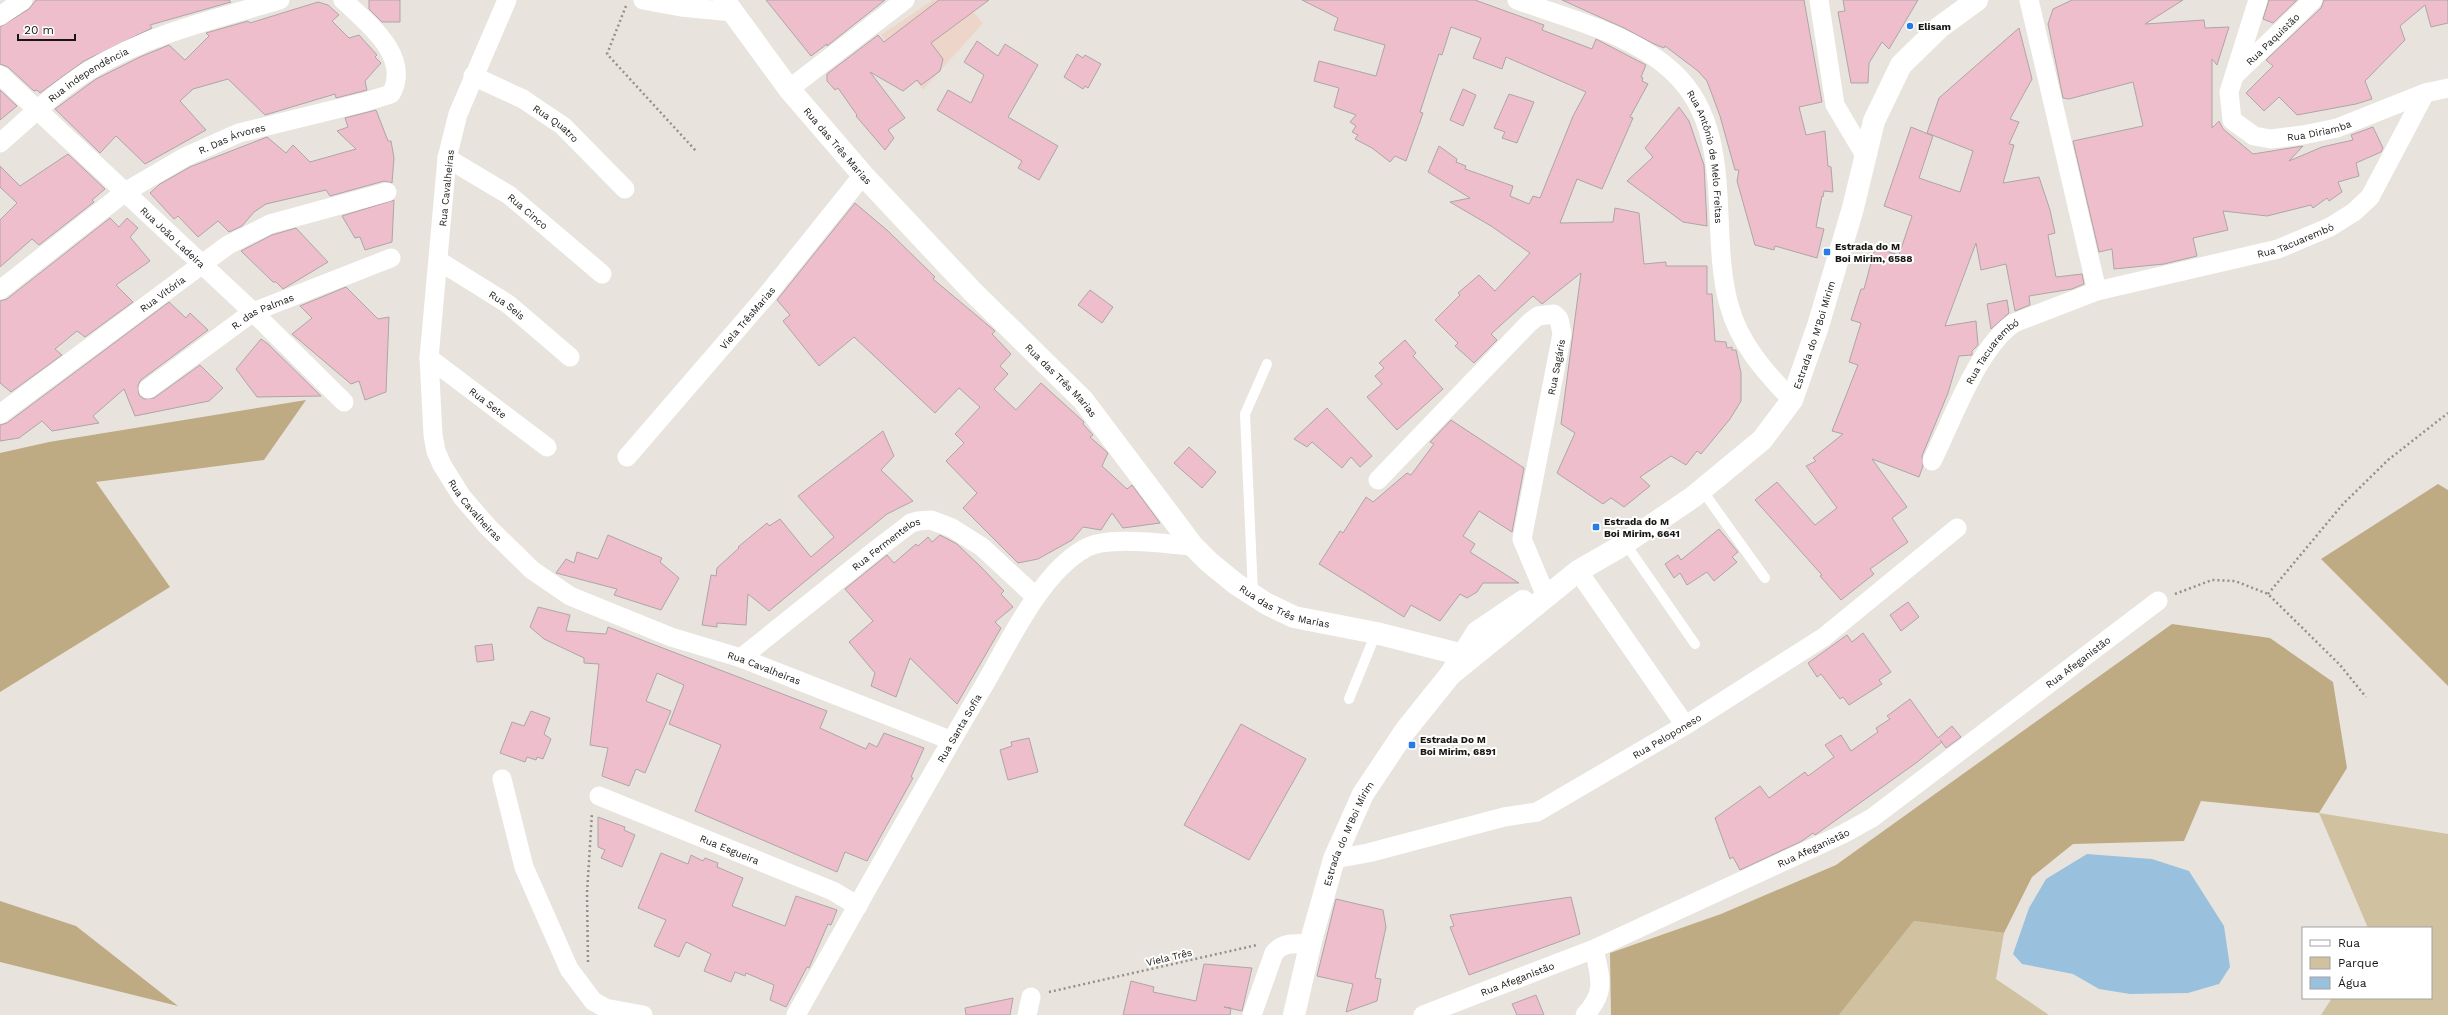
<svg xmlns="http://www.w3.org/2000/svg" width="2448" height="1015" viewBox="0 0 2448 1015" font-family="'Work Sans',sans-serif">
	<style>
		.education { fill: #edd5ca }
		.green { fill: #d0c1a0 }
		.forest { fill: #beab84 }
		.water { fill: #99c1dd }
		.building { fill: #eebecd; stroke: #ada5a7 }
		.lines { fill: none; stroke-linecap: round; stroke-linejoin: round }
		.path { stroke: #93908b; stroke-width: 2.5; stroke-dasharray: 2 3; stroke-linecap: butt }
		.service { stroke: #fff; stroke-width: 10 }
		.minor { stroke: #fff; stroke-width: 19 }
		.tertiary { stroke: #fff; stroke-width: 22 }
		.primary { stroke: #fff; stroke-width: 22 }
		.poi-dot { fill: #267be6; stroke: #fff; stroke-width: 1.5 }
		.labels { text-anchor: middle; stroke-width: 4; stroke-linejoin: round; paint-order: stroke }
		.poi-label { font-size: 10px; font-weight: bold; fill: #171613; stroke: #fff; text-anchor: start }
		.street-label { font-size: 10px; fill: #171613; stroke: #fff }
	</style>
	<rect width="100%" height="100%" fill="#e8e4dd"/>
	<path class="education" d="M933,0H963L983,23L923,90L881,35Z"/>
	<g class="green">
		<path d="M2319,813L2448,834V1015H2321L2332,998H2431V928H2368Z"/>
		<path d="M1914,921L2004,933L1996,979L2049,1015H1839Z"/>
	</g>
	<g class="forest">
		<path d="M306,400L264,460L96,482L170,587L0,692V453L49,442Z"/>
		<path d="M2438,484L2448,490V686L2321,559Z"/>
		<path d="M2172,624L2270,638L2333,682L2347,768L2319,813L2201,801L2184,841L2073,844L2032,877L2004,933L1914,921L1839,1015H1611L1610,953L1721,914L1836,865Z"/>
		<path d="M0,901L76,926L178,1006L0,962Z"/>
	</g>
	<path class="water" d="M2087,854L2152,859L2189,871L2224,926L2230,967L2219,984L2188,993L2130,994L2099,989L2073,974L2022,964L2013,954L2029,908L2046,879Z"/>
	<g class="building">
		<path d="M36,0H229L231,2L150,25L152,28L84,61L40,93L37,90L34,91L8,67L0,64V27L29,9Z"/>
		<path d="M369,0H400V22H382L369,9Z"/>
		<path d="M766,0H885L827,46V44L811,56Z"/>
		<path d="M939,0H989L931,43L943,59L940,71L921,85L917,80L903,91L870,72L905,118L888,130L894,138L885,150L856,116L857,115L838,88L835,90L827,81V74L878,35L884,42Z"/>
		<path d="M1302,0H1475L1544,25L1542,30L1592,49L1596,39L1646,65L1641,77L1643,78L1642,81L1648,84L1630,117L1633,118L1602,189L1577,179L1560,223L1613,222L1615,208L1639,213L1644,264L1666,262V266H1707V294H1712L1715,341L1726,342L1727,348L1732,347V350H1736L1741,373V401L1730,419L1701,454L1697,451L1686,465L1671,456L1640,477L1650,486L1624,507L1611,498L1603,504L1557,473L1575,433L1561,424L1581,273L1542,304L1533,296L1491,334L1497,340L1474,363L1455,346L1458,343L1435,320L1460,295L1458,293L1479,275L1495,291L1530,253L1491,226L1450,202L1470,198L1428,172L1439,146L1457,159L1456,162L1466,166L1465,169L1513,186L1510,196L1529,204L1533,196L1540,198L1573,116L1586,92L1506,57L1502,69L1473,58L1481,38L1451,27L1442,55L1439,54L1420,112L1423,113L1406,161L1395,156L1390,162L1372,148L1355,139L1358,135L1352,132L1356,126L1350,122L1356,115L1334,107L1339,88L1314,81L1319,61L1376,76L1385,45L1334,30L1338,18Z"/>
		<path d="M1562,0H1804L1822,102L1799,107L1806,135L1825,131L1828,166L1831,167L1833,192L1824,191L1823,197L1822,196L1816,227L1824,229L1817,258L1775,246L1774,250L1755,245L1737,181L1739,170H1735L1720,116L1707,81L1698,71L1665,46L1664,48L1654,44L1624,28Z"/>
		<path d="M1843,0H1918L1889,49L1882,42L1869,63L1868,83H1851L1838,12L1845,11Z"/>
		<path d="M2072,0H2183L2145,24L2204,20L2205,28L2229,27L2217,65L2212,59V128L2219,121L2223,129L2253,154L2303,146L2289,161L2322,147L2353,140L2351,135L2373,127L2383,148L2381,152L2356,163L2359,176L2338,182L2342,192L2329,201L2327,198L2313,208L2311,205L2267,216L2223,211L2228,230L2193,238L2197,256L2164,264L2114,269L2112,249L2099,252L2073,141L2143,126L2133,82L2069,99L2063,98L2048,24L2053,9Z"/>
		<path d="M2269,0H2297L2273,23L2263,19Z"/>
		<path d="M2324,0H2448V23L2431,27L2425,5L2400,26L2405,40L2365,81L2372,99L2356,104L2297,115L2279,97L2264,111L2246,93L2273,66L2266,60L2321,8Z"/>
		<path d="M318,2L328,5L339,15L332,21L349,38L359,35L377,55L375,57L381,63L365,81L367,90L336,98L335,94L265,115L228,79L193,89L180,101L206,130L145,164L116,136L100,153L55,109L96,79L140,57L169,45L185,60L209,36L206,33L248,21L250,23Z"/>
		<path d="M2019,28L2032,79L2010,119L2019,122L2009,144L2014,145L2003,183L2039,177L2050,210L2055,233L2048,235L2056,277L2082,274L2084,284L2072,289L2029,296L2030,305L2015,311L2006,264L1981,270L1976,243L1945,326L1976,321L1978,345L1972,351V355L1959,356L1948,393L1922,456L1923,466L1919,477L1872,459L1907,507L1892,518L1908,542L1870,569L1874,574L1841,600L1820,576L1822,575L1755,500L1777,482L1815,525L1837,508L1806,466L1816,461L1813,458L1843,434L1832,431L1858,365L1849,362L1861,323L1851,320L1861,289H1864L1875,248L1899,255L1912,216L1884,206L1911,127L1933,136L1919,178L1960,192L1973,151L1927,133L1939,98Z"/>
		<path d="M977,41L998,56L1005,44L1038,65L1008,117L1058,146L1039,180L1018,168L1022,161L937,110L948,90L971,103L984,75L964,62Z"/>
		<path d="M1077,54L1083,58L1085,55L1101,64L1088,88L1085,86L1083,89L1064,77Z"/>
		<path d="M1463,89L1476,95L1463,126L1450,120Z"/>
		<path d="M0,90L17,106L0,120Z"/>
		<path d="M1509,94L1534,102L1517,143L1502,138L1505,132L1494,128Z"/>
		<path d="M1679,107L1689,121L1704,165L1707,226L1683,222L1627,181L1653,157L1645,148Z"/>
		<path d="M376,110L388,141H391L394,158L392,183L384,181L330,196L326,190L266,204L254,212L242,226L229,232L218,221L198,237L178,216L174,219L150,193L160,184L190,167L267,137L286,153L293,145L310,162L356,149L337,131L348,127L345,118Z"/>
		<path d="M68,154L105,189L92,200L94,202L39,245L32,239L0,267V220L17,203L0,187V166L20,186Z"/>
		<path d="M394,200L392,242L365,250L360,237L355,238L342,216Z"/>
		<path d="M855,203L888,231L935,277L933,279L995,331L992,334L1011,354L1000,366L1008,374L994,389L1016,410L1041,383L1084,422L1083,424L1093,435L1090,437L1108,453L1102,466L1127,489L1132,485L1160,523L1123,528L1112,513L1101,530L1083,527L1072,540L1038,559L1018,563L963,508L977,493L946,461L964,443L955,434L980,407L959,388L935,413L854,337L819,366L783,321L790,315L777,300Z"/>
		<path d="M110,218L119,227L127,218L138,228L130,237L150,261L116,285L133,302L85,337L77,331L55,349L62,355L11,392L0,383V301L7,299Z"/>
		<path d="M296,228L328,262L283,289L276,282H273L241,251L272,235Z"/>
		<path d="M346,287L378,319L389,317L386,392L365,400L359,381L351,384L292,334L312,318L300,306Z"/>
		<path d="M1090,290L1113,307L1102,323L1078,305Z"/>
		<path d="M2007,300L2009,313L1991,329L1987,304Z"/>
		<path d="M169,302L186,318L190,313L208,330L141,380L138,385L139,395L144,399L154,398L200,365L223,388L209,401L135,416L124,389L93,416L99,423L52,431L42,421L19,438L0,441V425L7,423Z"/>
		<path d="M261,339L268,344L321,396L257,397L236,369Z"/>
		<path d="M1405,340L1416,353L1413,356L1443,389L1397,430L1367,397L1382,384L1375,376L1384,368L1379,363Z"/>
		<path d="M1327,408L1372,456L1360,467L1351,457L1342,468L1312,442L1307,447L1294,439Z"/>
		<path d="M1451,420L1524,468L1512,532L1479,511L1463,536L1475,544L1470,552L1519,583H1483L1477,592L1467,598L1460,594L1440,621L1411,605L1404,617L1319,564L1340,531L1343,533L1366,497L1373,502L1407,473L1411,475L1434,444L1430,442Z"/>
		<path d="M883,431L894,456L881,470L913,501L887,514L769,611L748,594L746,625L717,623V627L702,625L711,575L716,576L717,568L739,548L738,547L767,523L769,526L780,519L811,557L834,537L798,496Z"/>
		<path d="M1189,447L1216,472L1202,488L1174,463Z"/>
		<path d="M1719,529L1738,552L1732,557L1737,562L1714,581L1707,572L1687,585L1680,573L1674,578L1665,564L1678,555L1681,560Z"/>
		<path d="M608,535L662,558L660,562L679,578L661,610L614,595L617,589L556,573L566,559L574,563L577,552L598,559Z"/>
		<path d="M940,535L957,544L982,568L1004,591L1001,594L1013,607L995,622L1001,628L957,704L910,658L896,697L871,686L875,673L849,642L873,621L845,589L887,555L894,563L916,544L918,546L928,537L932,542Z"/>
		<path d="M1908,602L1919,617L1901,631L1890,615Z"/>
		<path d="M538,607L570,615L566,631L606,634L608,627L827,711L820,728L866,749L869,743L877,747L884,733L924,748L911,777L913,778L867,861L845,852L837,872L695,811L721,745L669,724L684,685L657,673L646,701L671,711L645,773L636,769L629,786L602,776L608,748L590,745L599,664L584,663V658L544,639L530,627Z"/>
		<path d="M1863,633L1891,672L1879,680L1882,684L1849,705L1843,697L1840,699L1821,674L1817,677L1808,663L1847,635L1852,642Z"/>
		<path d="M492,644L494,660L477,662L475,646Z"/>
		<path d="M1910,699L1938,738L1952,726L1961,737L1946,748L1940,740L1942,742L1916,763L1815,835L1813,833L1802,841L1740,870L1733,857L1730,859L1715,818L1760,786L1769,798L1805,772L1808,776L1834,757L1825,745L1841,735L1851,751L1878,732L1876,728L1890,719L1887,716Z"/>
		<path d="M531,711L550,718L544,734L551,739L543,759L537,757L536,760L527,757L525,762L500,753L512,722L524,726Z"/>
		<path d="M1241,724L1306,759L1249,860L1184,825Z"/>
		<path d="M1029,738L1038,772L1008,780L1000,750L1012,746L1011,742Z"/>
		<path d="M598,817L625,827L624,830L635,835L622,867L601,858L605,850L598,847Z"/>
		<path d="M661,853L688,864L691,855L703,861L705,858L718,863L717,867L743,878L732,906L785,926L796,896L837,910L831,925L828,924L809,968L807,967L786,1007L770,1000L774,985L746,973L745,976L735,972L731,982L704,971L711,954L686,942L679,957L654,946L666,920L638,908Z"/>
		<path d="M1571,897L1580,934L1469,975L1450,927L1454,926L1450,915Z"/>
		<path d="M1336,899L1383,910L1386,927L1375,978L1381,979L1377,1001L1346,1012L1353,984L1317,976Z"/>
		<path d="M1204,964L1252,968L1242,1011L1224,1007L1231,1008L1230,1015H1123L1131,981L1154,987L1153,992L1196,1001Z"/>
		<path d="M1536,995L1544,1015H1517L1512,1004Z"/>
		<path d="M1013,998L1010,1015H966L965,1008Z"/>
	</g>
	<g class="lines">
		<g class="path">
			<path d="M626,6L607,54L696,151"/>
			<path d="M2175,594L2212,580L2235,581L2268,594L2340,665L2366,697"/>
			<path d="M2268,594L2343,504L2388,460L2448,413"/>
			<path d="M588,962L587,893L592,813"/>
			<path d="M1049,992L1257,945"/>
		</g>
		<g class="service">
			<path d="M1702,490L1765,578"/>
			<path d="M1625,543L1695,644"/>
			<path d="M1253,593L1245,414L1267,364"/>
			<path d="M1349,699L1376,633"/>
		</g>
		<g class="minor">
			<path id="s1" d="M507,0L458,114L447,158L429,358L433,435L436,451L442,465L462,497L488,527L532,570L570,596L671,637L741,658L950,740"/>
			<path d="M643,0L681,7L733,12"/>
			<path id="s2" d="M1517,0C1568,19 1633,34 1673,72C1737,131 1708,230 1729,305C1739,343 1765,372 1792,400"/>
			<path d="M1819,0L1835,105L1866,157"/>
			<path d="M2029,0L2097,291"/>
			<path id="s3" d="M2258,0L2229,92L2232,120L2254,136L2271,139L2303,135L2337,128L2425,93L2448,88"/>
			<path d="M0,16L23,0"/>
			<path id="s4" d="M0,75L253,312L344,402"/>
			<path id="s5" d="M2235,75L2313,0"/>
			<path id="s6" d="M473,76L523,99L563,126L625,189"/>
			<path d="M789,89L905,0"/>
			<path id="s7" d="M0,143C29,118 57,90 90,70C149,34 215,19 280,0"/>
			<path id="s8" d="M447,158L509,195L602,274"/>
			<path id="s9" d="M439,261L508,304L570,357"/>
			<path id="s10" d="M0,290L125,192L185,157L239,133L365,102L391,94C412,56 366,22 343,0"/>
			<path id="s11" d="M429,358L547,447"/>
			<path id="s12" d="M148,389L253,312L391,258"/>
			<path id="s13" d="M0,414L228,245L270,224L387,192"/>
			<path id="s14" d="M627,457L766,296L863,175"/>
			<path id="s15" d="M1932,461C1952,421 1978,347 2014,323L2097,291L2278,249L2330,227L2354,212L2370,197L2425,93"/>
			<path d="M1378,480L1529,323L1538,316L1554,314L1559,319L1562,334L1522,539L1543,589"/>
			<path d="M1578,571L1685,725"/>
			<path id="s16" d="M741,658L877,549L911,523L918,521L931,520L952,528L982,547L1036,597"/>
			<path d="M502,779L524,867L569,969L593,1001L605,1008L643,1015"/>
			<path id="s17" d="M599,796L833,891L858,906"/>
			<path id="s18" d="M1334,859L1368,853L1504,817L1537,812L1689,723L1824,637L1957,528"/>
			<path id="s19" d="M796,1015C858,905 919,795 983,687C1009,643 1040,574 1084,549C1107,535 1165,544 1193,546"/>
			<path d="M1027,1015L1031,997"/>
			<path d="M1252,1015L1274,953C1284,941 1296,944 1311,944"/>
			<path id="s20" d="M1423,1015L1594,949L1843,834L1872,818L2158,601"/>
			<path d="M1585,1015C1607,991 1600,978 1594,949"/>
		</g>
		<path class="tertiary" id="s21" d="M724,0L789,89L863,175L972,291L1083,400L1193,546L1209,562L1236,584L1267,604L1294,617L1376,633L1463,655"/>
		<g class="primary">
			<path id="s22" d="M1450,675L1578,571L1618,548L1693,497L1762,440L1792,400L1818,326L1853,208L1874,121L1901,65L1940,27L1977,0"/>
			<path id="s23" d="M1294,1015L1312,937L1334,859L1363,794L1405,731L1450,675L1477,632L1523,601"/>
		</g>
	</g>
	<g class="poi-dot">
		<circle cx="1910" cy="26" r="4"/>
		<rect x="1823" y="248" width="8" height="8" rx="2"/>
		<rect x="1592" y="523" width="8" height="8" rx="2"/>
		<rect x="1408" y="741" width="8" height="8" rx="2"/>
	</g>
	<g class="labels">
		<g class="poi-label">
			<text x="1918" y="30">Elisam</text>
			<text x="1835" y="250">Estrada do M<tspan x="1835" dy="12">Boi Mirim, 6588</tspan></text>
			<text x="1604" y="525">Estrada do M<tspan x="1604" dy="12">Boi Mirim, 6641</tspan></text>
			<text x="1420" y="743">Estrada Do M<tspan x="1420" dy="12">Boi Mirim, 6891</tspan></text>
		</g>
		<g class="street-label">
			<text dy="4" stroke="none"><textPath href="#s5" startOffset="52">Rua Paquistão</textPath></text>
			<text dy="4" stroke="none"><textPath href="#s7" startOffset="112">Rua independência</textPath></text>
			<text dy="4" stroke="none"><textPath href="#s6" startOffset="96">Rua Quatro</textPath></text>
			<text dy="4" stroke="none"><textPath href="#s3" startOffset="218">Rua Diriamba</textPath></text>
			<text dy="4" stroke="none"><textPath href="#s10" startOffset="279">R. Das Árvores</textPath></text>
			<text dy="4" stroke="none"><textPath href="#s21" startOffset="185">Rua das Três Marias</textPath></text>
			<text dy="4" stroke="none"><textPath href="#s2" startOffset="267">Rua Antônio de Melo Freitas</textPath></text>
			<text transform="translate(446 188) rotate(-84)" y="4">Rua Cavalheiras</text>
			<text dy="4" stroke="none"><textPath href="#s8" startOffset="97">Rua Cinco</textPath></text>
			<text dy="4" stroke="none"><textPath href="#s4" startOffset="237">Rua João Ladeira</textPath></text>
			<text dy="4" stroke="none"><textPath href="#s15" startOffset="456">Rua Tacuarembó</textPath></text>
			<text dy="4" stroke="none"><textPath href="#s13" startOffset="202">Rua Vitória</textPath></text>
			<text dy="4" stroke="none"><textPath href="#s9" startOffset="81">Rua Seis</textPath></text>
			<text dy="4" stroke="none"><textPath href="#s12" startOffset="139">R. das Palmas</textPath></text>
			<text dy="4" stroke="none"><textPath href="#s14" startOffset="184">Viela TrêsMarias</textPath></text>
			<text dy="4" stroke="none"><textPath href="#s22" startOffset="510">Estrada do M'Boi Mirim</textPath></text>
			<text dy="4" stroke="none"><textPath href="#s15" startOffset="126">Rua Tacuarembó</textPath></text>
			<text transform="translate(1556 367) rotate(-79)" y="4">Rua Sagáris</text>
			<text dy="4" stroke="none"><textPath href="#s21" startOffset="509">Rua das Três Marias</textPath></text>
			<text dy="4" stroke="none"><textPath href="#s11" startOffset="74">Rua Sete</textPath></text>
			<text dy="4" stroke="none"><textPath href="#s1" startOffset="535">Rua Cavalheiras</textPath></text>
			<text dy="4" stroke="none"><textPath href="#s16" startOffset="185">Rua Fermentelos</textPath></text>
			<text dy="4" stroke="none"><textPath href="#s21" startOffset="833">Rua das Três Marias</textPath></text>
			<text dy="4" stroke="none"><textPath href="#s20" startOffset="749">Rua Afeganistão</textPath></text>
			<text dy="4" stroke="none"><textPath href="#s1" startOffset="871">Rua Cavalheiras</textPath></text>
			<text dy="4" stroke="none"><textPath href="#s19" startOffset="330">Rua Santa Sofia</textPath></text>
			<text dy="4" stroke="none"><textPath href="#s18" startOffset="359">Rua Peloponeso</textPath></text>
			<text dy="4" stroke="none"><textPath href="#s23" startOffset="190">Estrada do M'Boi Mirim</textPath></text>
			<text dy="4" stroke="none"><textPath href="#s20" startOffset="425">Rua Afeganistão</textPath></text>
			<text dy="4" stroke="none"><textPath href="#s17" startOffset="141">Rua Esgueira</textPath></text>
			<text transform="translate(1169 957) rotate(-13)" y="4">Viela Três</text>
			<text dy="4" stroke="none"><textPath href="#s20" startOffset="101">Rua Afeganistão</textPath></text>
		</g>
	</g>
	<rect x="2302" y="927" width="130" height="72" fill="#ffffff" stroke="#a2a2a1"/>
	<rect x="2310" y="940" width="20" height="6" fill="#ffffff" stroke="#a2a2a1"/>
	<text x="2338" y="947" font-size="12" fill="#171613">Rua</text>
	<rect x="2310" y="957" width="20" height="12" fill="#d0c1a0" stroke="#a2a2a1"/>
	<text x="2338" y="967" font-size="12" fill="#171613">Parque</text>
	<rect x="2310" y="977" width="20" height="12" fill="#99c1dd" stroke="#a2a2a1"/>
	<text x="2338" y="987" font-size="12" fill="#171613">Água</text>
	<path d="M18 34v6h57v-6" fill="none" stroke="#171613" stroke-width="2"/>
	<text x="24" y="34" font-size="12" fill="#171613" stroke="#ffffff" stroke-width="3" paint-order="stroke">20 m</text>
</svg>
